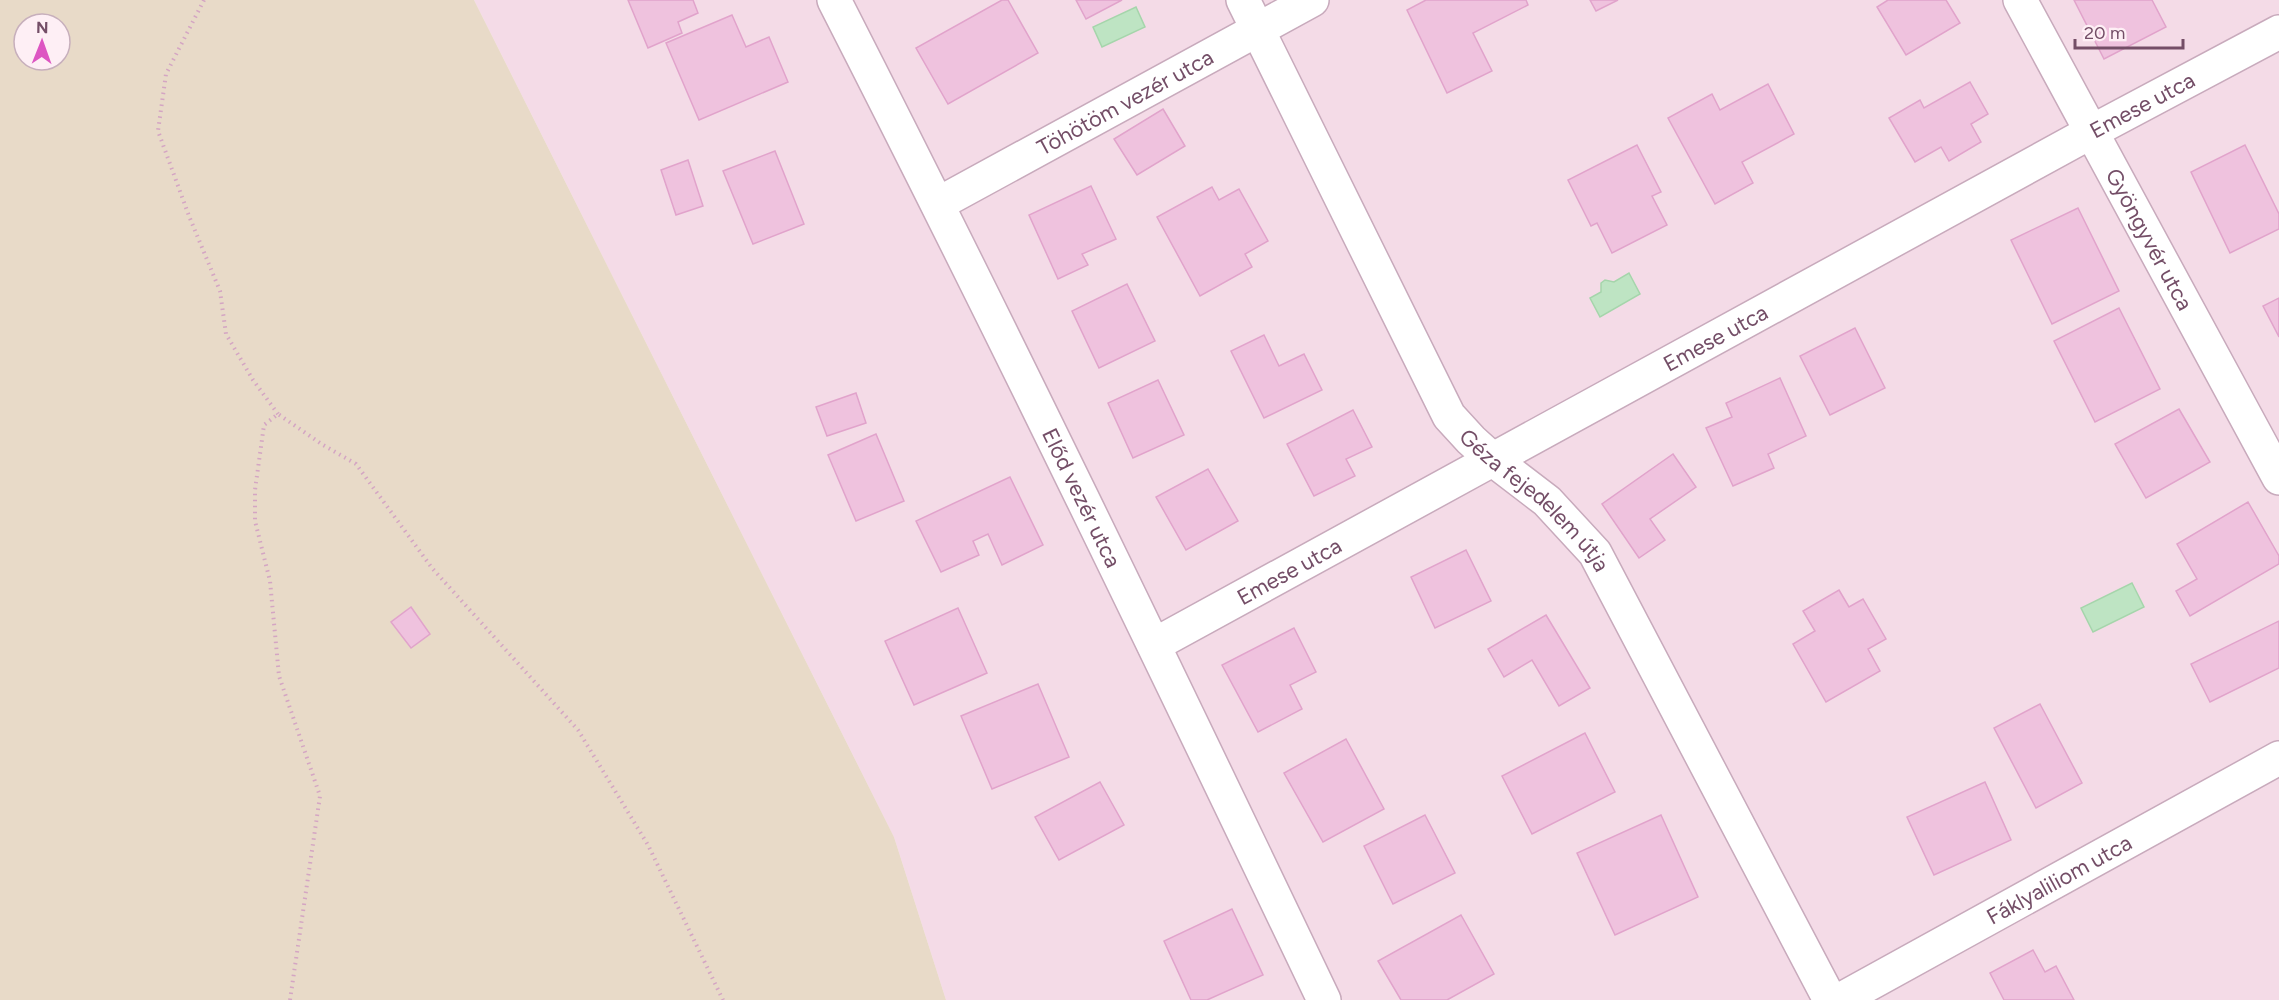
<svg xmlns="http://www.w3.org/2000/svg" width="2279" height="1000" viewBox="0 0 2279 1000" font-family="Figtree,sans-serif">
	<style>
		.residential { fill: #f4dbe7 }
		.green { fill: #e8dac8; fill-rule: evenodd }
		.water { fill: #bee4c3; stroke: #a5d5ab; stroke-width: 1.5 }
		.building { fill: #efc2de; stroke: #e1a3cb; stroke-width: 1.5 }
		.lines { fill: none; stroke-linecap: round; stroke-linejoin: round }
		.minor-casing { stroke: #c8aabc; stroke-width: 36 }
		.path { stroke: #d4a5c3; stroke-width: 4; stroke-dasharray: 1.5 4.5; stroke-linecap: butt }
		.minor { stroke: #fff; stroke-width: 33 }
		.labels { text-anchor: middle; stroke-width: 5; stroke-linejoin: round; paint-order: stroke }
		.street-label { font-size: 22px; fill: #744e67; stroke: #feeff5 }
	</style>
	<rect width="100%" height="100%" fill="#fbe9f0"/>
	<path class="residential" d="M474,0H2279V1000H946L894,837Z"/>
	<path class="green" d="M0,0H474L894,837L946,1000H0ZM24,24H60V60H24Z"/>
	<g class="water">
		<path d="M1136,7L1145,27L1102,47L1093,27Z"/>
		<path d="M1629,273L1640,294L1600,317L1590,298L1601,292V283L1605,280L1614,282Z"/>
		<path d="M2132,583L2144,607L2093,632L2081,608Z"/>
	</g>
	<g class="building">
		<path d="M628,0H693L698,13L678,22L682,33L648,48Z"/>
		<path d="M1002,0H1008L1038,53L948,104L916,48Z"/>
		<path d="M1076,0H1122L1086,19Z"/>
		<path d="M1426,0H1526L1528,5L1473,33L1492,71L1447,93L1407,10Z"/>
		<path d="M1590,0H1618L1596,11Z"/>
		<path d="M1888,0H1946L1960,23L1906,55L1877,7Z"/>
		<path d="M2074,0H2152L2166,27L2104,59Z"/>
		<path d="M732,15L746,47L769,37L788,82L699,120L666,43Z"/>
		<path d="M1970,82L1988,114L1971,124L1981,142L1949,161L1941,147L1915,162L1889,118L1920,100L1924,108Z"/>
		<path d="M1768,84L1794,134L1742,162L1753,183L1715,204L1668,118L1712,94L1720,110Z"/>
		<path d="M1163,109L1185,146L1137,175L1114,139Z"/>
		<path d="M1637,145L1661,192L1652,196L1667,225L1612,253L1597,223L1591,226L1568,180Z"/>
		<path d="M2245,145L2279,214V229L2230,253L2191,172Z"/>
		<path d="M775,151L804,224L753,244L723,171Z"/>
		<path d="M688,160L703,206L676,215L661,170Z"/>
		<path d="M1091,186L1116,239L1082,254L1088,265L1058,279L1029,215Z"/>
		<path d="M1212,187L1219,200L1239,189L1268,241L1245,254L1252,267L1200,296L1157,217Z"/>
		<path d="M2078,208L2119,291L2052,324L2011,240Z"/>
		<path d="M1127,284L1155,341L1099,368L1072,311Z"/>
		<path d="M2279,298V337L2263,306Z"/>
		<path d="M2119,308L2160,389L2095,422L2054,341Z"/>
		<path d="M1855,328L1885,388L1830,415L1800,356Z"/>
		<path d="M1264,335L1279,366L1304,354L1322,390L1264,418L1231,351Z"/>
		<path d="M1780,378L1806,436L1768,454L1774,468L1733,486L1706,428L1732,417L1726,403Z"/>
		<path d="M1158,380L1184,435L1133,458L1108,403Z"/>
		<path d="M856,393L866,423L827,436L816,407Z"/>
		<path d="M2179,409L2210,462L2146,498L2115,444Z"/>
		<path d="M1353,410L1372,447L1346,459L1355,476L1314,496L1287,444Z"/>
		<path d="M876,434L904,501L856,521L828,455Z"/>
		<path d="M1673,454L1696,487L1650,519L1665,540L1639,558L1602,504Z"/>
		<path d="M1208,469L1238,521L1186,550L1156,497Z"/>
		<path d="M1010,477L1043,545L1002,565L988,534L973,541L979,555L941,572L916,521Z"/>
		<path d="M2248,502L2279,556V564L2190,616L2176,591L2197,579L2177,544Z"/>
		<path d="M1466,550L1491,601L1435,628L1411,577Z"/>
		<path d="M1839,590L1849,607L1863,599L1886,639L1868,649L1880,671L1826,702L1793,644L1815,631L1803,611Z"/>
		<path d="M411,607L430,634L411,648L391,622Z"/>
		<path d="M958,608L987,673L914,705L885,641Z"/>
		<path d="M1546,615L1590,688L1559,706L1532,660L1504,677L1488,649Z"/>
		<path d="M2279,621V668L2210,702L2191,664Z"/>
		<path d="M1294,628L1316,672L1290,685L1302,709L1258,732L1222,665Z"/>
		<path d="M1038,684L1069,757L992,789L961,716Z"/>
		<path d="M2040,704L2082,783L2036,808L1994,728Z"/>
		<path d="M1585,733L1615,792L1532,834L1502,776Z"/>
		<path d="M1346,739L1384,809L1323,842L1284,773Z"/>
		<path d="M1100,782L1124,825L1059,860L1035,817Z"/>
		<path d="M1985,782L2011,840L1934,875L1907,817Z"/>
		<path d="M1425,815L1455,873L1393,904L1364,846Z"/>
		<path d="M1661,815L1698,897L1615,935L1577,853Z"/>
		<path d="M1232,909L1263,975L1207,1000H1191L1164,941Z"/>
		<path d="M1461,915L1494,974L1447,1000H1401L1378,961Z"/>
		<path d="M2033,950L2045,972L2056,966L2074,1000H2004L1990,973Z"/>
	</g>
	<g class="lines">
		<defs>
			<g id="minor">
				<path id="s1" d="M834,0C1003,331 1164,665 1324,1000"/>
				<path id="s2" d="M1243,0L1449,416L1471,440L1492,459L1547,501L1595,553L1830,1000"/>
				<path id="s3" d="M2020,0L2279,478"/>
				<path id="s4" d="M938,204L1312,0"/>
				<path id="s5" d="M1154,645L2091,132L2279,32"/>
				<path id="s6" d="M1840,1000L2279,758"/>
			</g>
		</defs>
		<use href="#minor" class="minor-casing"/>
		<g class="path">
			<path d="M204,0L166,74L158,131L189,216L220,291L226,334L253,380L278,414"/>
			<path d="M290,1000L320,796L279,676L270,581L255,521V490L264,425L278,414L323,445L356,464L432,568L578,730L648,845L723,1000"/>
		</g>
		<use href="#minor" class="minor"/>
	</g>
	<g class="labels">
		<g class="street-label">
			<text dy="8" stroke="none"><textPath href="#s4" startOffset="213">Töhötöm vezér utca</textPath></text>
			<text dy="8" stroke="none"><textPath href="#s5" startOffset="1126">Emese utca</textPath></text>
			<text dy="8" stroke="none"><textPath href="#s3" startOffset="272">Gyöngyvér utca</textPath></text>
			<text dy="8" stroke="none"><textPath href="#s5" startOffset="640">Emese utca</textPath></text>
			<text dy="8" stroke="none"><textPath href="#s1" startOffset="556">Előd vezér utca</textPath></text>
			<text dy="8" stroke="none"><textPath href="#s2" startOffset="585">Géza fejedelem útja</textPath></text>
			<text dy="8" stroke="none"><textPath href="#s5" startOffset="154">Emese utca</textPath></text>
			<text dy="8" stroke="none"><textPath href="#s6" startOffset="250">Fáklyaliliom utca</textPath></text>
		</g>
	</g>
	<g transform="translate(42 42) rotate(1)"><circle r="28" fill="#feeff5" stroke="#c7afbc" stroke-width="1.5"/>
	<path d="M0-4.5L10 22L0 15L-10 22Z" fill="#dd56c2"/>
	<text y="-9" font-size="16" font-weight="bold" text-anchor="middle" fill="#744e67">N</text>
	</g>
	<path d="M2075 39v9h108v-9" fill="none" stroke="#744e67" stroke-width="3"/>
	<text x="2084" y="39" font-size="18" fill="#744e67" stroke="#feeff5" stroke-width="4.5" paint-order="stroke">20 m</text>
</svg>
